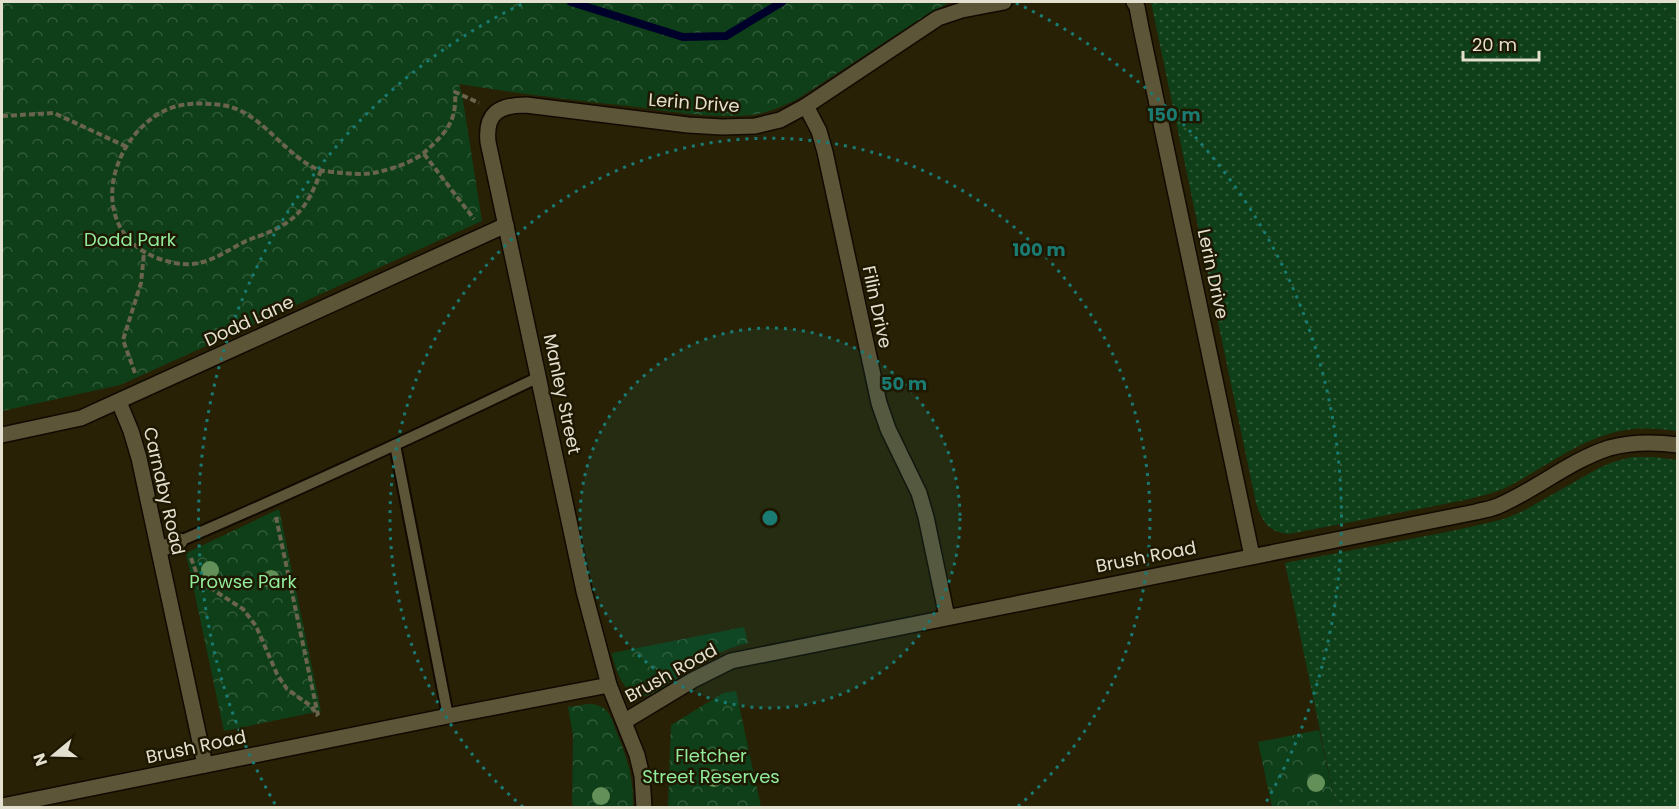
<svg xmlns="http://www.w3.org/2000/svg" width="1679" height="809" viewBox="0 0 1679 809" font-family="Poppins,sans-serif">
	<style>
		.grass { fill: url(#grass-dots) }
		.park { fill: url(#park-crowns) }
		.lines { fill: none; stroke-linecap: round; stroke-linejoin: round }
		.stream { stroke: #00012a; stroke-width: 8 }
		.lane-casing { stroke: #110a00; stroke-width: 14 }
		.street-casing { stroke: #110a00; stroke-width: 18 }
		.path { stroke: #6a644d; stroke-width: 4; stroke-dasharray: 6 3; stroke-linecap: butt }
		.lane { stroke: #5d5538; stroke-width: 10 }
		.street { stroke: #5d5538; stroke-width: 15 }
		.tree { fill: #629058 }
		.ring { fill: none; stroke: #1a7b73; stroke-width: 3; stroke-dasharray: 3 6 }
		.labels { text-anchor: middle; stroke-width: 5; stroke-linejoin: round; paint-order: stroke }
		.street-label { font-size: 18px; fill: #e4e0d0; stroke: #1f1800 }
		.park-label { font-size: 18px; fill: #91eb9b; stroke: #1f1800 }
		.centre { fill: #1a7b73; stroke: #1f1800; stroke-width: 3 }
		.ring-label { font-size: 18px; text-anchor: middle; font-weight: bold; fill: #1a7b73; stroke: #1f1800; stroke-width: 5; stroke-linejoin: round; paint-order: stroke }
	</style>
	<defs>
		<pattern id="grass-dots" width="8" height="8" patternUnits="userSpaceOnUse" patternTransform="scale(1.5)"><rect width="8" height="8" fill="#0e3f18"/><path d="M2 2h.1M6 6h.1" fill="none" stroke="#315a39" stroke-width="1.8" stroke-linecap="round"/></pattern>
		<pattern id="park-crowns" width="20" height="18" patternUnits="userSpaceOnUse" patternTransform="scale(1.5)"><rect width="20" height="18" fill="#0e3f18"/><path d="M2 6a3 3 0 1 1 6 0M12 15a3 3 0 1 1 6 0" fill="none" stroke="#315a39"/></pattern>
	</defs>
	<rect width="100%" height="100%" fill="#282105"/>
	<g class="grass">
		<path d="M1151,2H1668L1678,50L1677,431C1661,429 1643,427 1626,430C1582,437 1548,466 1509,486C1496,493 1480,496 1465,500L1289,534C1268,532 1262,521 1256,503Z"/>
		<path d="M1632,457H1654L1677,460V807H1336L1285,563L1457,530L1504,519L1523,511L1599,468L1613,462Z"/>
	</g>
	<g class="park">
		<path d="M2,2H950L926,15L796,100C782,106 768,113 752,115C712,119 668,111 628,106C571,100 515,93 459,84L462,94L482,221L120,385L2,411Z"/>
		<path d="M1668,2H1677V50Z"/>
		<path d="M279,509L321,711L224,731L186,553Z"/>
		<path d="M744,627L748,643C721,649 700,663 678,678C668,684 657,694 646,696C624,698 615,670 612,653Z"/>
		<path d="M736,691L761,807H668L671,725L723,693Z"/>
		<path d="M588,704C595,704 600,705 606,710C611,715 613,723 616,731C627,757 634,779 633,807H575L572,804L573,735L568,707Z"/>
		<path d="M1319,730L1336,807H1272L1258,742Z"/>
	</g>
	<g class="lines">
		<path class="stream" d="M571,2L683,37L726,36L782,2"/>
		<defs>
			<g id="lane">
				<path d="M395,445L448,716"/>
				<path d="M180,541C301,489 420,434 539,377"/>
			</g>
			<g id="street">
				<path d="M1134,2L1137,7L1141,28L1252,556"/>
				<path d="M806,106L819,131L825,152L879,403L888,429L919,493L926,517L947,617"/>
				<path d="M119,402L131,431L139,458L205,765"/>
				<path d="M2,435L81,418L506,225"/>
				<path d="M159,550L180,541"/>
				<path d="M625,721L693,680L731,661L1476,512C1483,510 1491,509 1498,506C1536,490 1569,461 1609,448C1631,442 1655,442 1678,445"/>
				<path d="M2,806L448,716L609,685"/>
				<path d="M644,808L642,776L637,755L609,685L584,591L488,142C485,113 499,105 526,105L688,125L722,127L755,126L780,120L806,106L938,18L962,10L1004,2"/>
			</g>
		</defs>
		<use href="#lane" class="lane-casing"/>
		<use href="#street" class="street-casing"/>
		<g class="path">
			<path d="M2,116L54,113L125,146"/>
			<path d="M424,154L474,219"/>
			<path d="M321,170C310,202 299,220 267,233C260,236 253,238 246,241C228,250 212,262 192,264C180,265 168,262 157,258C85,230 108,136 168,109C185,102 205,103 222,105C262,111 283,155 319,170C326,172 335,172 342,173C355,174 369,175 382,171C397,167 416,161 427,150C447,132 457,120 455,92L479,103"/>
			<path d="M135,373L123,340L141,283L144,253"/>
			<path d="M276,517L318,715"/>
			<path d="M191,558L198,577L215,591L243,609L256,626L277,674L287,689L311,706L318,716"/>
		</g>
		<use href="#lane" class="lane"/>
		<use href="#street" class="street"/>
	</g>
	<g class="tree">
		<circle cx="210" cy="570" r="9"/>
		<circle cx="271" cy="579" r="9"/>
		<circle cx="714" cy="778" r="9"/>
		<circle cx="1316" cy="783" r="9"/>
		<circle cx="601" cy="796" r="9"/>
	</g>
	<circle cx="770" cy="518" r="190" fill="#1a7b73" fill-opacity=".12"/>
	<g class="ring">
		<circle cx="770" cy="518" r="190"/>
		<path d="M523 807A380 380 0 1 1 1017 807"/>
		<path d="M275 804A571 571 0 0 1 524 3M1016 3A571 571 0 0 1 1265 804"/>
	</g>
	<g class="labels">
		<g class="street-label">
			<text transform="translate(694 103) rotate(4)" y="6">Lerin Drive</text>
			<text transform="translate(1213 274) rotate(78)" y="6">Lerin Drive</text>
			<text transform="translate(877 307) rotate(78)" y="6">Filin Drive</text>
			<text transform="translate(249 321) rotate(-25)" y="6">Dodd Lane</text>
			<text transform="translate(562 394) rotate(78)" y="6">Manley Street</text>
			<text transform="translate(164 491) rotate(77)" y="6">Carnaby Road</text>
			<text transform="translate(1146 557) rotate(-11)" y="6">Brush Road</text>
			<text transform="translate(671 673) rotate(-29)" y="6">Brush Road</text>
			<text transform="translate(196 747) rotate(-12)" y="6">Brush Road</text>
		</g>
		<g class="park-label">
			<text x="130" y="246">Dodd Park</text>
			<text x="243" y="588">Prowse Park</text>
			<text x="711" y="762">Fletcher<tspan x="711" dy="21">Street Reserves</tspan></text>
		</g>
	</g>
	<circle cx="770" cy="518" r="9" class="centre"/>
	<g class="ring-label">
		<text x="1174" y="121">150 m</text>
		<text x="1039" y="256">100 m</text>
		<text x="904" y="390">50 m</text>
	</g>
	<rect width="1679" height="809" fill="none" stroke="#e4e0d0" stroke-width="6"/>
	<g transform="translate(54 755) rotate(251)" stroke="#1f1800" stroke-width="4.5" paint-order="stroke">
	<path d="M0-4.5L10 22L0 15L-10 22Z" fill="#e4e0d0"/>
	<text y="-9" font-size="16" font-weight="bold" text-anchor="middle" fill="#e4e0d0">N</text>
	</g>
	<path d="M1463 51v9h76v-9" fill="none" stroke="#e4e0d0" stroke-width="3"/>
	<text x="1472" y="51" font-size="18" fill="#e4e0d0" stroke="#1f1800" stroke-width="4.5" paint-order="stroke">20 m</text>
</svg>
